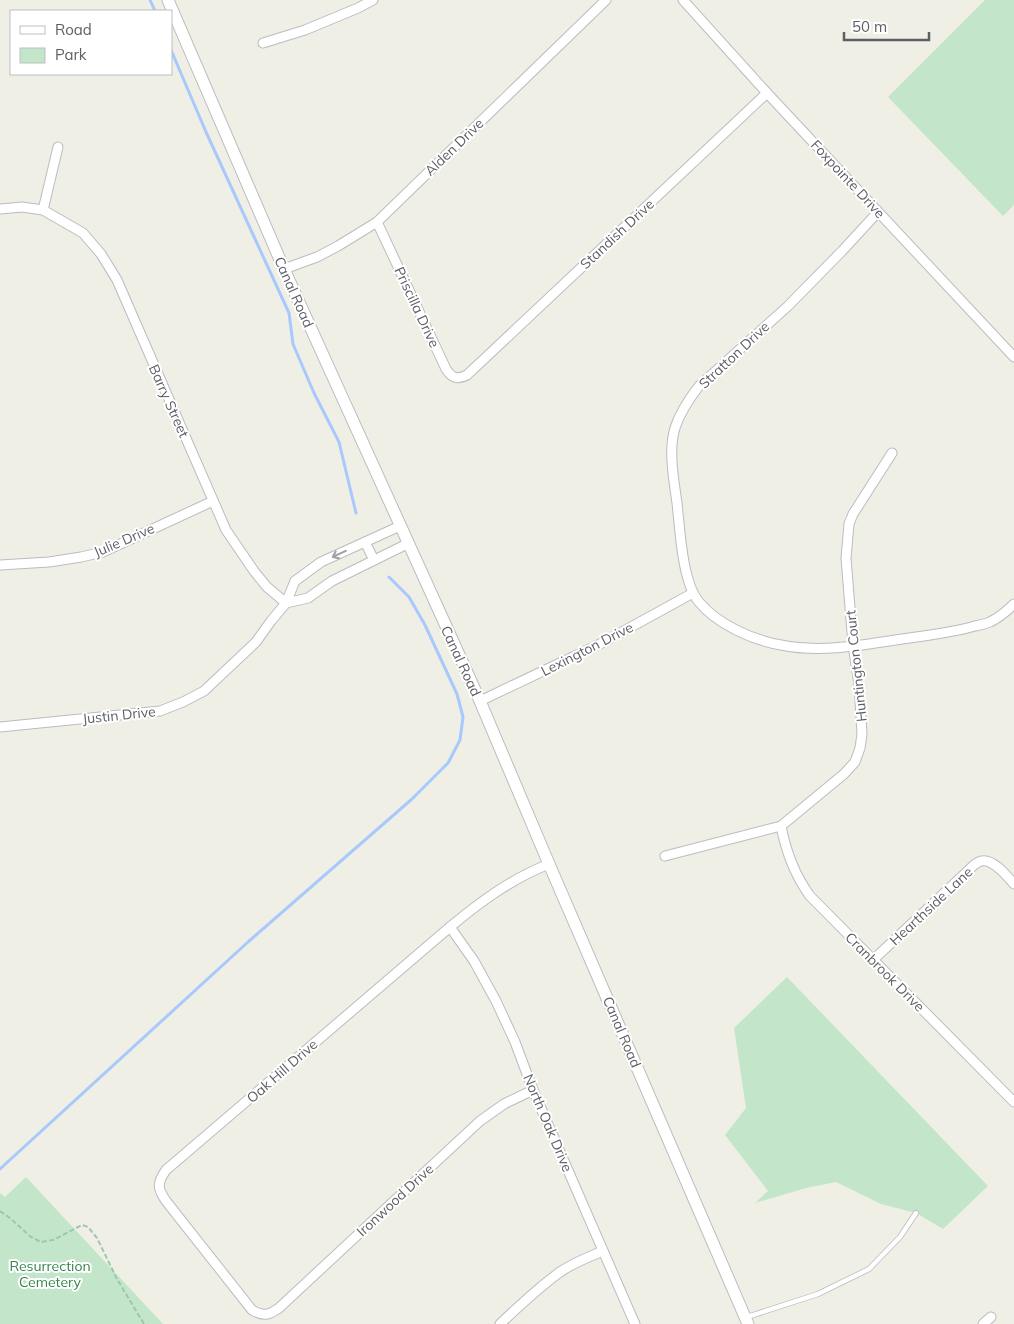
<svg xmlns="http://www.w3.org/2000/svg" width="1014" height="1324" viewBox="0 0 1014 1324" font-family="Mulish,sans-serif">
	<style>
		.green { fill: #c3e6ca }
		.lines { fill: none; stroke-linecap: round; stroke-linejoin: round }
		.stream { stroke: #a9c8fc; stroke-width: 3 }
		.service-casing { stroke: #babcc1; stroke-width: 6 }
		.minor-casing { stroke: #babcc1; stroke-width: 11 }
		.tertiary-casing { stroke: #babcc1; stroke-width: 13 }
		.path { stroke: #9dc6b0; stroke-width: 2; stroke-dasharray: 5 2.5; stroke-linecap: butt }
		.service { stroke: #fff; stroke-width: 4.5 }
		.minor { stroke: #fff; stroke-width: 9 }
		.tertiary { stroke: #fff; stroke-width: 11 }
		.oneway { stroke: #9e9fa3 }
		.labels { text-anchor: middle; stroke-width: 4; stroke-linejoin: round; paint-order: stroke }
		.street-label { font-size: 14px; fill: #5d5f65; stroke: #fff }
		.park-label { font-size: 14px; fill: #378249; stroke: #fff }
	</style>
	<rect width="100%" height="100%" fill="#efefe6"/>
	<g class="green">
		<path d="M985,0H1014V205L1003,216L888,97Z"/>
		<path d="M787,977L988,1186L943,1229L916,1213L881,1204L836,1182L806,1188L755,1203L768,1191L725,1135L746,1108L734,1028Z"/>
		<path d="M26,1177L163,1324H0V1193L5,1197Z"/>
	</g>
	<g class="lines">
		<g class="stream">
			<path d="M150,0L155,11"/>
			<path d="M171,50L206,132L289,313L293,344L314,393L339,442L356,513"/>
			<path d="M0,1169L248,942L412,799L448,763L460,740L463,717L457,694L425,625L409,597L389,577"/>
		</g>
		<defs>
			<path id="service" d="M747,1317L818,1294L869,1269L900,1237L916,1213"/>
			<g id="minor">
				<path d="M683,0L767,93L1014,357"/>
				<path d="M263,43L305,30L358,8L373,0"/>
				<path d="M0,209L22,207L43,210L83,233L101,254L117,280L226,530L254,571L267,587L286,603L271,621L256,642L204,691L183,702L160,711L0,727"/>
				<path d="M43,210L58,147"/>
				<path d="M878,212L842,251L788,306L699,386C689,399 680,412 675,428C668,450 674,481 677,503C680,529 682,582 699,602C717,624 752,640 781,645C825,654 872,643 916,637C936,634 955,632 975,626C980,625 985,624 990,622C998,618 1007,611 1014,604"/>
				<path d="M377,222L446,369C452,378 457,380 467,375L767,93"/>
				<path d="M284,269L317,257L338,246L377,222L606,0"/>
				<path d="M400,526L321,562L295,581L286,603L308,598L332,581L407,544"/>
				<path d="M365,542L374,560"/>
				<path d="M0,565L49,562L81,557L103,552L213,501"/>
				<path d="M480,701L600,644L693,593"/>
				<path d="M781,826C786,852 794,874 810,896L1014,1102"/>
				<path d="M665,856L781,826L844,774L855,762L860,748L862,734L859,685L853,645L846,558L849,524L853,514L892,453"/>
				<path d="M450,927L474,961L496,1001L515,1042L533,1090L635,1324"/>
				<path d="M873,960L974,865C976,864 978,862 981,861C993,858 1007,876 1014,884"/>
				<path d="M533,1090L504,1104L480,1121L279,1308C269,1315 264,1317 252,1310L166,1201C157,1188 157,1183 166,1170L450,927C480,902 511,879 549,864"/>
				<path d="M500,1324C519,1306 539,1287 560,1272C573,1263 588,1257 603,1251"/>
				<path d="M983,1324L991,1317"/>
			</g>
			<path id="tertiary" d="M168,0L284,269L480,701L549,864L748,1324"/>
		</defs>
		<use href="#service" class="service-casing"/>
		<use href="#minor" class="minor-casing"/>
		<use href="#tertiary" class="tertiary-casing"/>
		<path class="path" d="M0,1211L10,1218L31,1237L41,1242L53,1240L82,1225L88,1227L97,1238L117,1279L144,1324"/>
		<use href="#service" class="service"/>
		<use href="#minor" class="minor"/>
		<use href="#tertiary" class="tertiary"/>
	</g>
	<defs><path id="oneway-shaft" d="M-6 0H5M1.5-3L5.5 0L1.5 3" fill="none" stroke-width="1.6" stroke-linecap="round" stroke-linejoin="round" transform="scale(1.25)"/></defs>
	<use class="oneway" href="#oneway-shaft" transform="translate(339 554) rotate(155)"/>
	<g class="labels">
		<g class="street-label">
			<text transform="translate(454 147) rotate(-44)" y="5">Alden Drive</text>
			<text transform="translate(848 179) rotate(47)" y="5">Foxpointe Drive</text>
			<text transform="translate(617 234) rotate(-43)" y="5">Standish Drive</text>
			<text transform="translate(294 292) rotate(66)" y="5">Canal Road</text>
			<text transform="translate(417 307) rotate(65)" y="5">Priscilla Drive</text>
			<text transform="translate(734 355) rotate(-43)" y="5">Stratton Drive</text>
			<text transform="translate(169 401) rotate(66)" y="5">Barry Street</text>
			<text transform="translate(124 540) rotate(-23)" y="5">Julie Drive</text>
			<text transform="translate(587 649) rotate(-27)" y="5">Lexington Drive</text>
			<text transform="translate(461 661) rotate(65)" y="5">Canal Road</text>
			<text transform="translate(856 666) rotate(-96)" y="5">Huntington Court</text>
			<text transform="translate(119 715) rotate(-6)" y="5">Justin Drive</text>
			<text transform="translate(931 906) rotate(-43)" y="5">Hearthside Lane</text>
			<text transform="translate(885 972) rotate(45)" y="5">Cranbrook Drive</text>
			<text transform="translate(622 1032) rotate(67)" y="5">Canal Road</text>
			<text transform="translate(282 1071) rotate(-41)" y="5">Oak Hill Drive</text>
			<text transform="translate(548 1123) rotate(67)" y="5">North Oak Drive</text>
			<text transform="translate(395 1200) rotate(-43)" y="5">Ironwood Drive</text>
		</g>
		<g class="park-label">
			<text x="50" y="1271">Resurrection<tspan x="50" dy="16">Cemetery</tspan></text>
		</g>
	</g>
	<rect x="10" y="10" width="162" height="65" fill="#ffffff" stroke="#bebfc1"/>
	<rect x="20" y="26" width="25" height="8" fill="#ffffff" stroke="#bebfc1"/>
	<text x="55" y="35" font-size="15" fill="#5d5f65">Road</text>
	<rect x="20" y="48" width="25" height="15" fill="#c3e6ca" stroke="#bebfc1"/>
	<text x="55" y="60" font-size="15" fill="#5d5f65">Park</text>
	<path d="M844 32v8h85v-8" fill="none" stroke="#5d5f65" stroke-width="2.5"/>
	<text x="852" y="32" font-size="15" fill="#5d5f65" stroke="#ffffff" stroke-width="4" paint-order="stroke">50 m</text>
</svg>
